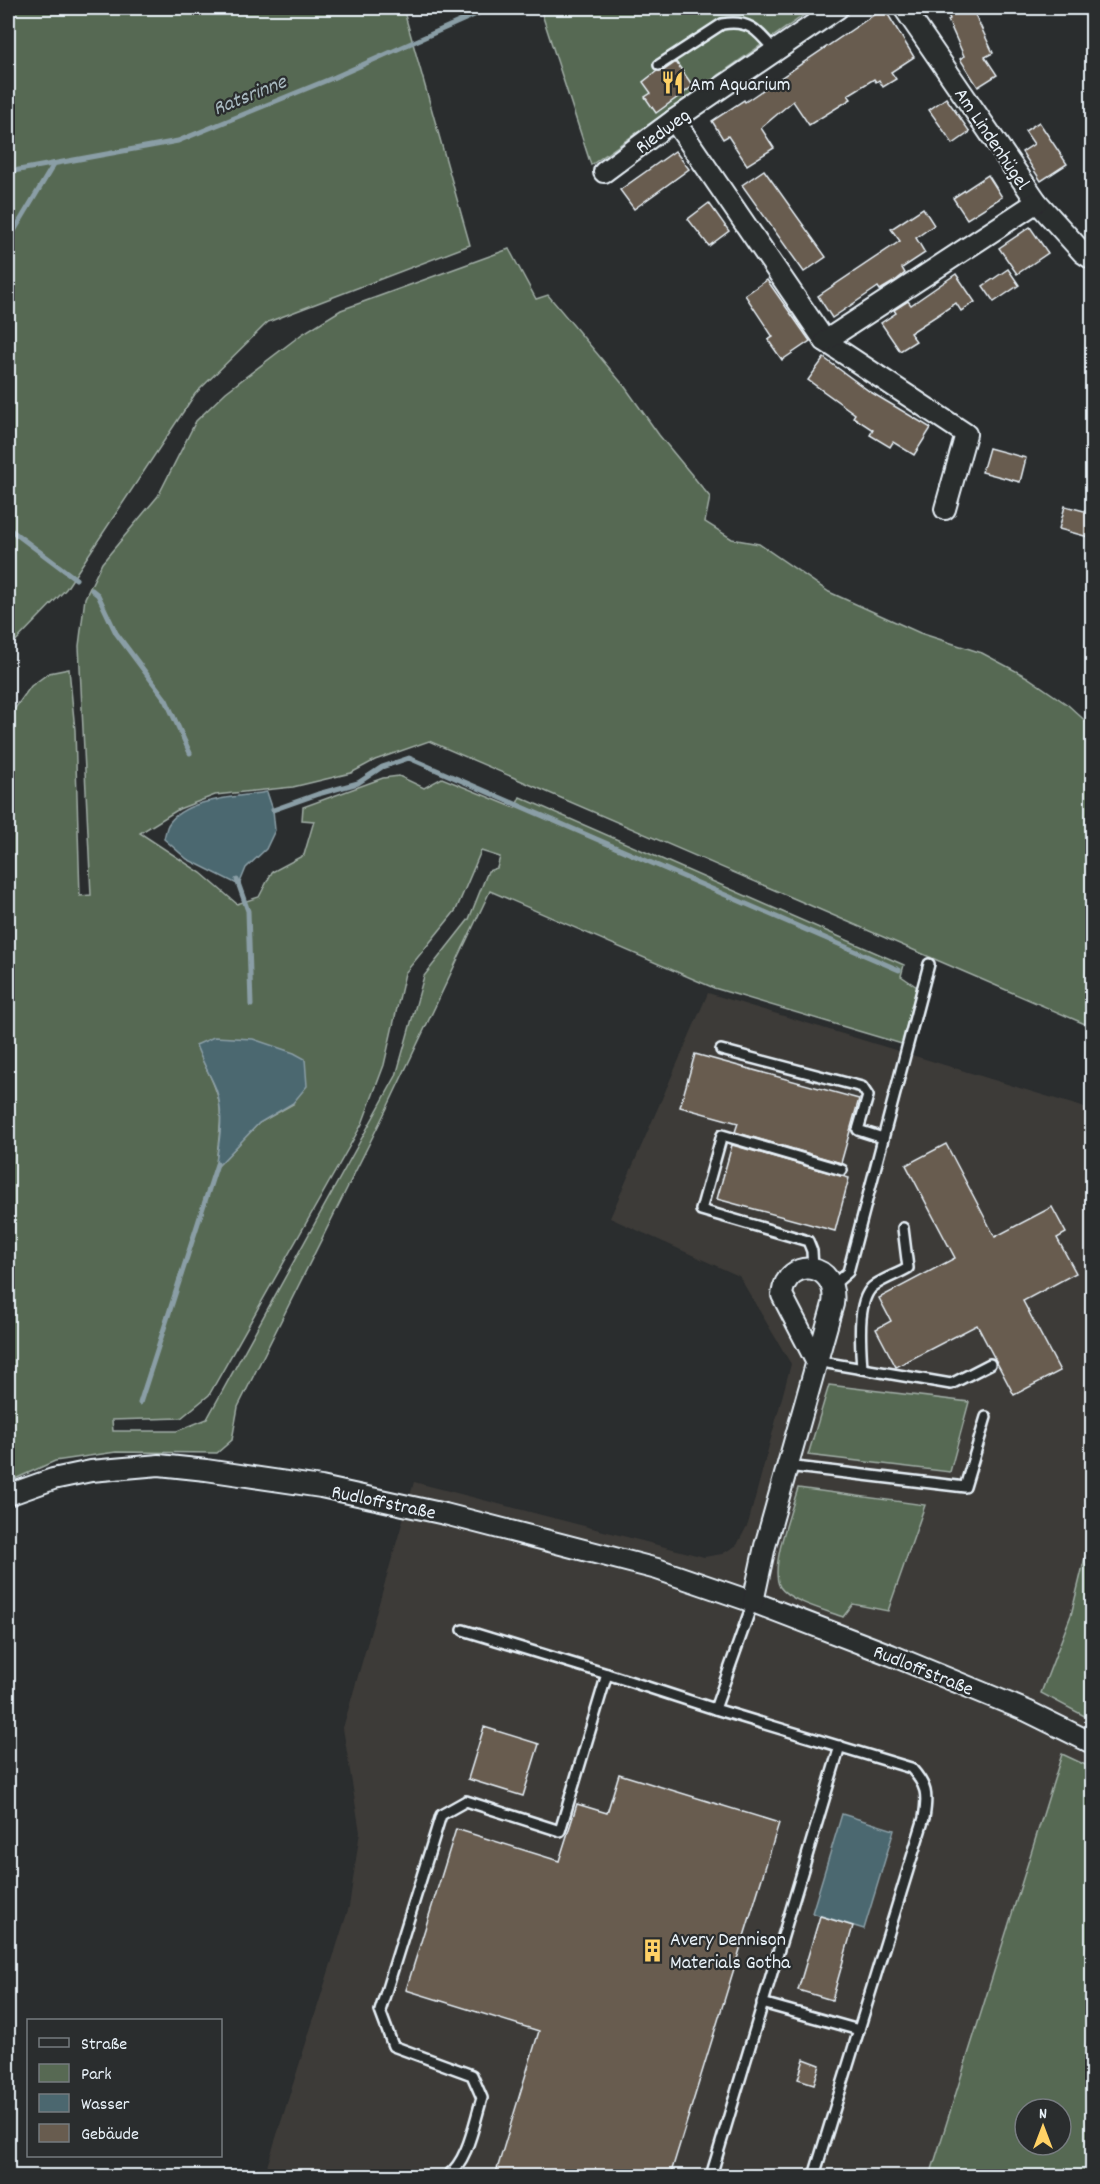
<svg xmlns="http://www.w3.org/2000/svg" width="1100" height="2184" viewBox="0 0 1100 2184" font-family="Dekko,sans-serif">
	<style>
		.built { fill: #3d3b38; fill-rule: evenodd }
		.green { fill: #576953; stroke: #a0ada6; stroke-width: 1.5; fill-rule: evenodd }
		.water { fill: #4b676f; stroke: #8a9ea6; stroke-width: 1.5 }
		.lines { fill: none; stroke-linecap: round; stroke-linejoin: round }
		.stream { stroke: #8a9ea6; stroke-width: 5 }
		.building { fill: #685c4f; stroke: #e8f1f8; stroke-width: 1.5 }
		.lane-casing { stroke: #e8f1f8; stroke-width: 14 }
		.street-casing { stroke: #e8f1f8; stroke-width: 24 }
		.lane { stroke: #2a2d2e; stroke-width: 9 }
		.street { stroke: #2a2d2e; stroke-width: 20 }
		.labels { text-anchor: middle; stroke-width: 4.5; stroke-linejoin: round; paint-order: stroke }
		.poi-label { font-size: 20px; fill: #e8f1f8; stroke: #2a2d2e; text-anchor: start }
		.street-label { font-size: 20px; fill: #e8f1f8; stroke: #2a2d2e }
		.water-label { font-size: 21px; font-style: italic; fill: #a9bac1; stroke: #2a2d2e }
	</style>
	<rect width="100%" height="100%" fill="#2a2d2e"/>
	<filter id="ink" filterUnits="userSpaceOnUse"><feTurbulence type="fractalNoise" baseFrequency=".0167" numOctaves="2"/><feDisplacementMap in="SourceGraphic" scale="12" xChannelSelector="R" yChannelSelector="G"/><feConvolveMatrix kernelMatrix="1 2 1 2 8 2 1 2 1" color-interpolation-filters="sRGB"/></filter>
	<g filter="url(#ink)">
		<path class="built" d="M708,993L1092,1110V2176H264L349,1907L360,1832L343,1728L414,1482L704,1557L722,1554L737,1545L748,1524L791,1364L739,1276L610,1218ZM1025,2109H1061V2145H1025Z"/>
		<g class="green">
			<path d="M8,8H403L470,245L268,322L195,394L66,589L8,649Z"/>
			<path d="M540,8H814L591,165Z"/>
			<path d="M509,249L536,299L548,295L625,387L659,435L710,497L705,522L732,539L759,544L829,592L920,633L982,653L1027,677L1068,705L1092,727V1027L429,741L375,760L351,773L293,787L215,795L179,809L140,833L201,873L237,904L259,897L272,872L304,855L314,821L302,820L303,807L383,778L399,776L424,788L442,778L515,808L520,797L904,965L901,976L917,987L902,1044L714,988L490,891L387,1108L238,1407L232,1440L217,1453L116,1452L55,1461L8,1482V718L31,686L49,673L69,669L75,730L80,896L91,895L79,646L85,598L102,563L158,496L196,421L226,392L302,334L341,310ZM481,851L500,857L497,868L488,871L469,919L424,976L396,1076L207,1419L177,1431H113L112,1420L181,1418L209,1395L362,1124L384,1065L405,973L456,910ZM197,1045L293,1104L259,1123L216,1168C217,1141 226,1115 215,1088C210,1073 201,1061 197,1045Z"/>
			<path d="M829,1385L969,1402L950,1472L808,1455Z"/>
			<path d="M798,1488L925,1505L888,1611L853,1604L843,1617C827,1611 789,1601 780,1587C769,1568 792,1509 798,1488Z"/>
			<path d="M1092,1529V1720L1041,1693L1071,1615Z"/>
			<path d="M1062,1754L1092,1768V2176H930ZM1025,2109H1061V2145H1025Z"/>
		</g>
		<g class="water">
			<path d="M267,792L273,810L275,830L266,849L246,868L239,885L187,859L164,839C165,835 166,829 168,825C184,798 239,797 267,792Z"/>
			<path d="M214,1037L253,1039L294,1053L305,1059L307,1086L293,1103L259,1123L215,1169C219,1142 225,1115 216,1089C210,1074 201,1060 196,1045Z"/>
			<path d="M842,1814L894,1830L864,1929L812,1913Z"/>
		</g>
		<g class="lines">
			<g class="stream">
				<path d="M8,172L178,141L335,77L490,8"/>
				<path d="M8,241L54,164"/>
				<path d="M8,528L76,579"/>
				<path d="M92,590L98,595L116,633L166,700L190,753"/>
				<path d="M273,810L318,794L358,783L382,767L409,758L899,970"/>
				<path d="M237,880L248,911L251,1005"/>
				<path d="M140,1403L217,1164"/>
			</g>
		</g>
		<g class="building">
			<path d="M884,8L914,57L891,72L896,79L883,87L879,80L876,82L874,79L848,95L851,99L809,125L793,101L761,128L774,148L747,165L728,136L723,139L712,121L744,100L745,102Z"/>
			<path d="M945,8H972L993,53L985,57L997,75L978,87L960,59L964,56L948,20L950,19Z"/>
			<path d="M676,62L693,86L656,113L645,97L651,93L643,82L657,71H663Z"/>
			<path d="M946,98L970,132L953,144L929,110Z"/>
			<path d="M1039,122L1067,164L1041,181L1022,152L1034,144L1025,131Z"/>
			<path d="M675,151L689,169L634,209L620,190Z"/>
			<path d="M764,170L826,257L804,272L742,185Z"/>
			<path d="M988,175L1002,197L967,219L953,198Z"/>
			<path d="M709,203L729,231L709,246L688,219Z"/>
			<path d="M923,208L934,225L916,238L925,253L902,268L905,273L895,281L880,290L878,287L832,318L818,296L900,241L891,229Z"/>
			<path d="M1030,227L1048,253L1017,274L999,248Z"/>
			<path d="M1008,269L1019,285L994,302L983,286Z"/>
			<path d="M956,274L975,302L961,311L956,303L910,333L916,341L900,351L881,323L896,313L894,310L908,301L911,305Z"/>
			<path d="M767,280L810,341L782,360L768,340L773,337L745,295Z"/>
			<path d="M824,358L869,391L931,428L914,455L893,442L890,447L870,435L873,430L853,417L855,414L808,380Z"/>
			<path d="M989,448L1026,458L1020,482L982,472Z"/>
			<path d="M1065,506L1092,513V538L1059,529Z"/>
			<path d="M695,1054L859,1099L841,1163L735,1132L738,1123L680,1107Z"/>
			<path d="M946,1144L995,1237L1052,1207L1066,1233L1057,1238L1076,1273L1023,1301L1060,1371L1014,1395L977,1325L896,1367L876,1329L891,1321L879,1298L955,1258L906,1165Z"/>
			<path d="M732,1145L849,1178L835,1231L717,1199Z"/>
			<path d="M484,1727L539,1744L523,1796L468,1779Z"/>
			<path d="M619,1774L779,1823L670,2176H495L539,2031L406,1990L456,1829L559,1861L577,1804L607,1813Z"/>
			<path d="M820,1916L853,1926L832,2000L798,1990Z"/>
			<path d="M804,2059L820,2065L814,2084L798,2079Z"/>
		</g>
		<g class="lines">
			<defs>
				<g id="lane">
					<path d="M659,65L722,24C749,19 758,31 774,50"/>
					<path d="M721,1050L862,1087L868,1096L858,1130L883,1138"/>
					<path d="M813,1269L812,1251L808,1241L701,1210L722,1135L842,1170"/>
					<path d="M832,1286L848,1272L929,964"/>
					<path d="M816,1361L951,1384L990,1364"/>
					<path d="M862,1369C861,1348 855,1298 875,1285C885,1278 898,1274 908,1268L903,1228"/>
					<path d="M787,1466L965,1487L986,1417"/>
					<path d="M753,1602L715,1709L911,1768C927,1786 928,1794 924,1818L814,2176"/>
					<path d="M463,1630L607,1674"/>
					<path d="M762,2003L859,2030"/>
					<path d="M447,2176C468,2162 474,2123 482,2098L472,2075L393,2046L380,2011L441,1815L466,1801L560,1831L607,1674L715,1709"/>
					<path d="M711,2176L840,1746"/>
				</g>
				<g id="street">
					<path d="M904,8L1037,202L1083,253L1092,259"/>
					<path d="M674,120L825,341L966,434L945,509"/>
					<path d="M604,172L674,120L838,8"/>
					<path d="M825,341L1037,202"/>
					<path d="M8,1495L53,1479L91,1471L159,1465L206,1470L321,1487L445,1514L657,1569L753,1602L891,1655L1027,1711L1092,1743"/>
					<path d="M753,1602L765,1546L833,1304C839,1262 787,1255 782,1295L816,1361"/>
				</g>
			</defs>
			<use href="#lane" class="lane-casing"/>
			<use href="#street" class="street-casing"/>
			<use href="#lane" class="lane"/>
			<use href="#street" class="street"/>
		</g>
	</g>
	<defs>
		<symbol id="restaurant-bare" viewBox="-9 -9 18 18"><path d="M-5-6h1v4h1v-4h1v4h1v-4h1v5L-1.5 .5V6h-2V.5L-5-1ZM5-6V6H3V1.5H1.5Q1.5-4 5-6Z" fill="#ffd166" stroke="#2a2d2e" stroke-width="2.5" paint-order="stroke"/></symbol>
		<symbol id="building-bare" viewBox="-9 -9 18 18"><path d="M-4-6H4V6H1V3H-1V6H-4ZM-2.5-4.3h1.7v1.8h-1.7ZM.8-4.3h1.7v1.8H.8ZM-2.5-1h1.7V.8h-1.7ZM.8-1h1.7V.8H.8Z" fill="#ffd166" stroke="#2a2d2e" stroke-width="2.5" paint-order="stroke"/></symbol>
	</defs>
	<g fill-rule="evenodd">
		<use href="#restaurant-bare" x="656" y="66" width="33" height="33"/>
		<use href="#building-bare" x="636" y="1934" width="33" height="33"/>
	</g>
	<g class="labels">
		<g class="poi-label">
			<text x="690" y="90">Am Aquarium</text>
			<text x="670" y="1945">Avery Dennison<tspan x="670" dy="23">Materials Gotha</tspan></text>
		</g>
		<g class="street-label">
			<text transform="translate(662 130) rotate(-36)" y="7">Riedweg</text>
			<text transform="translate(993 138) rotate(56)" y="7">Am Lindenhügel</text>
			<text transform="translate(384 1501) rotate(12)" y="7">Rudloffstraße</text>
			<text transform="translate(924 1669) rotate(22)" y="7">Rudloffstraße</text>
		</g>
		<g class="water-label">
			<text transform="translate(249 94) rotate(-22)" y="7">Ratsrinne</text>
		</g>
	</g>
	<rect width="1100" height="2184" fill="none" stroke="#2a2d2e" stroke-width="30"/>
	<rect x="15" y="15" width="1070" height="2154" fill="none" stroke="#e8f1f8" stroke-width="2" filter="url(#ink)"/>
	<rect x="27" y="2019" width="195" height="138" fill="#2a2d2e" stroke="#767b7f" stroke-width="1.5"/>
	<rect x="39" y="2038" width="30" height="9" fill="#2a2d2e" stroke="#767b7f" stroke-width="1.5"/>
	<text x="81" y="2049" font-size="18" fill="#e8f1f8">Straße</text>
	<rect x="39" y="2064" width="30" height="18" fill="#576953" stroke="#767b7f" stroke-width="1.5"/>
	<text x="81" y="2079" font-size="18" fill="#e8f1f8">Park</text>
	<rect x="39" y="2094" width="30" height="18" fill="#4b676f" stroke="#767b7f" stroke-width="1.5"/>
	<text x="81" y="2109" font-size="18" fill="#e8f1f8">Wasser</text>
	<rect x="39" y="2124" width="30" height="18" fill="#685c4f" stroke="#767b7f" stroke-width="1.5"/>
	<text x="81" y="2139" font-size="18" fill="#e8f1f8">Gebäude</text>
	<g transform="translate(1043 2127)"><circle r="28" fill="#2a2d2e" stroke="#767b7f" stroke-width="1.5"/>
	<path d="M0-4.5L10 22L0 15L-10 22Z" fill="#ffd166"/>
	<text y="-9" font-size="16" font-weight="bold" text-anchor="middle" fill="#e8f1f8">N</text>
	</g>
</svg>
